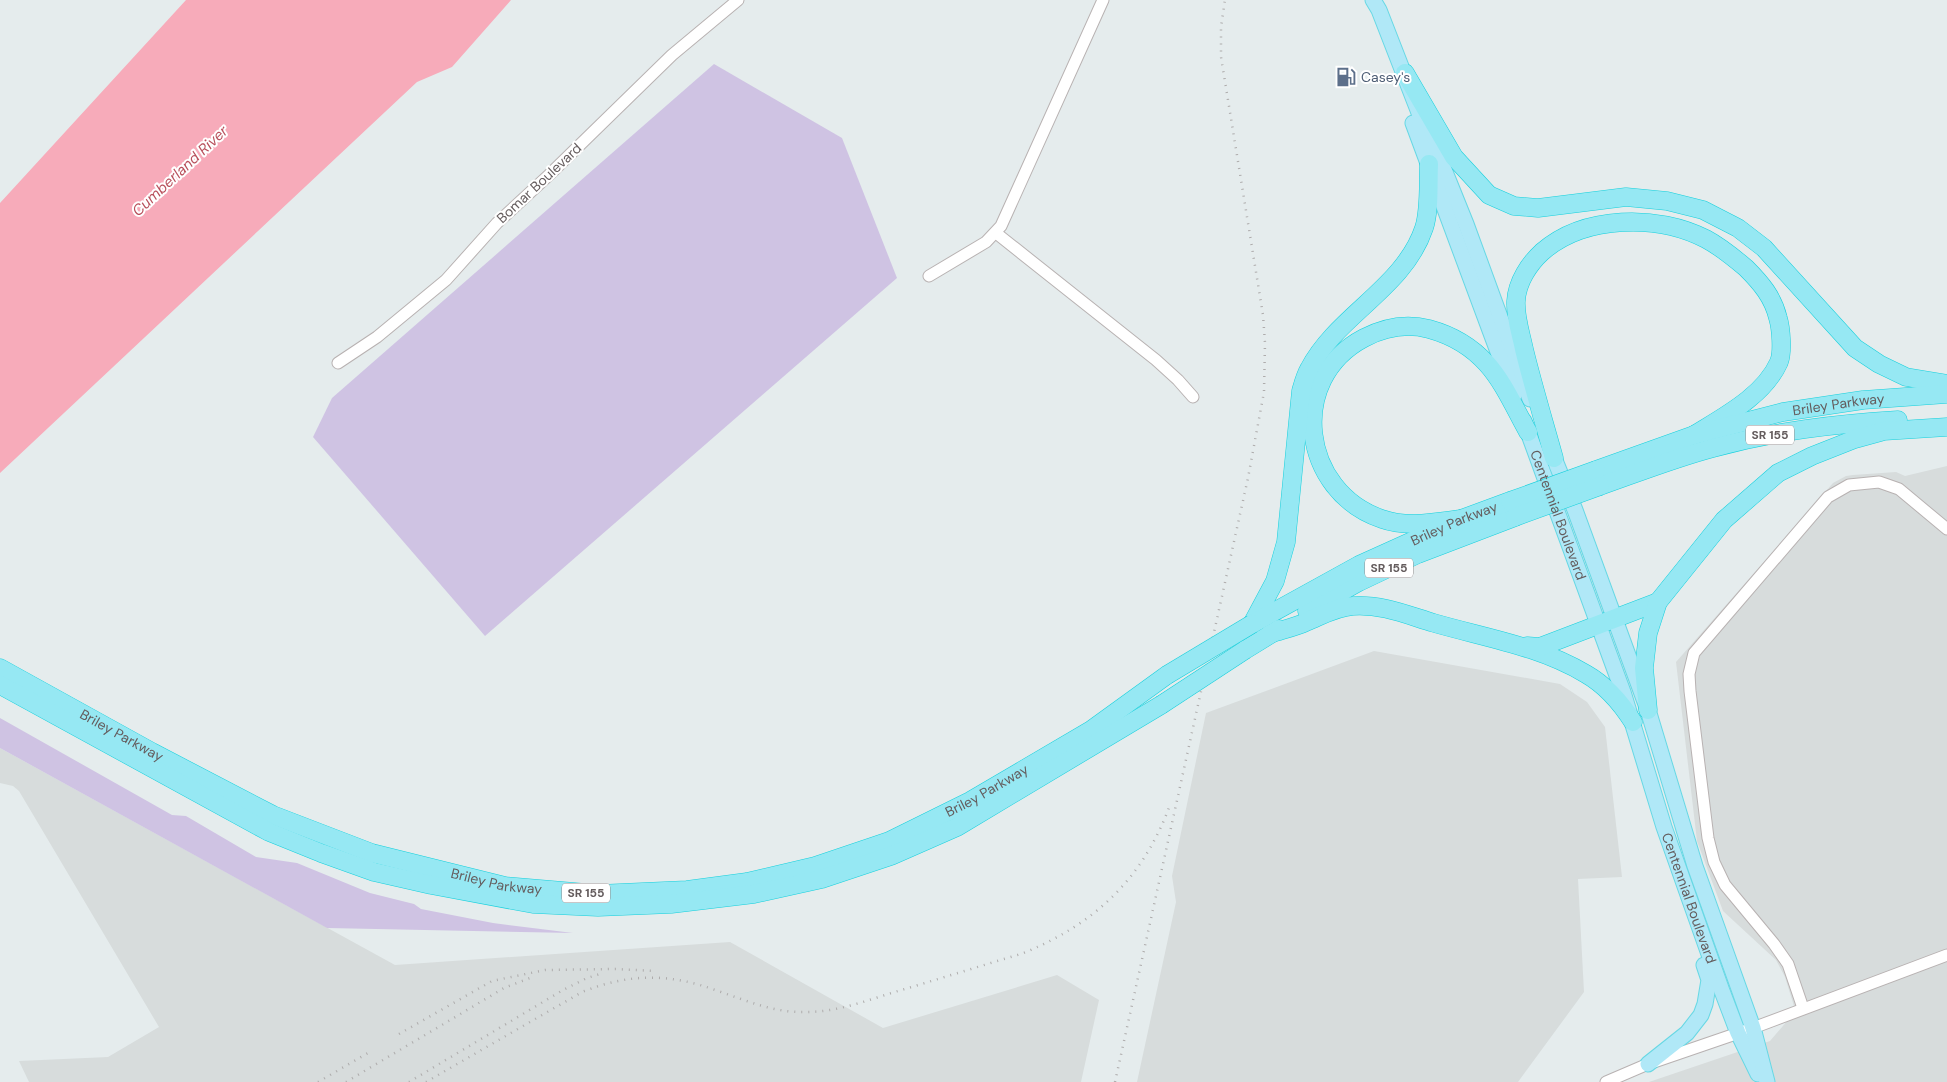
<svg xmlns="http://www.w3.org/2000/svg" width="1947" height="1082" viewBox="0 0 1947 1082" font-family="'DM Sans',sans-serif">
	<style>
		.industrial { fill: #d7dcdc }
		.green { fill: #cfc3e3 }
		.water { fill: #f7abba }
		.lines { fill: none; stroke-linecap: round; stroke-linejoin: round }
		.minor-casing { stroke: #b8b2b2; stroke-width: 13 }
		.major-casing { stroke: #67d8e4; stroke-width: 17 }
		.highway-casing { stroke: #16d0dc; stroke-width: 19 }
		.minor { stroke: #fff; stroke-width: 11 }
		.major { stroke: #b0e8f7; stroke-width: 15 }
		.highway { stroke: #96e8f3; stroke-width: 18 }
		.rail { stroke: #aeacac; stroke-width: 2.5; stroke-dasharray: 1 6; stroke-linecap: butt }
		.highway-bridge-casing { stroke: #16d0dc; stroke-width: 19; stroke-linecap: butt }
		.highway-bridge { stroke: #96e8f3; stroke-width: 18 }
		.labels { text-anchor: middle; stroke-width: 4; stroke-linejoin: round; paint-order: stroke }
		.shield { fill: #fff; stroke: #928d8e; stroke-width: 1 }
		.shield-label { font-size: 12px; font-weight: bold; fill: #645c5d }
		.service-label { font-size: 14px; fill: #4e5e75; stroke: #fff; text-anchor: start }
		.street-label { font-size: 14px; fill: #645c5d; stroke: #fff }
		.water-label { font-size: 15px; font-style: italic; fill: #b8505c; stroke: #fff }
	</style>
	<rect width="100%" height="100%" fill="#e5eced"/>
	<g class="industrial">
		<path d="M1947,466V1082H1649L1770,1041L1788,1020L1797,1016L1785,977L1776,960L1723,911L1697,841L1676,662L1833,483L1846,476L1853,475L1896,472L1905,476Z"/>
		<path d="M1374,651L1560,684L1587,702L1605,727L1622,877L1578,879L1584,992L1518,1082H1137L1176,902L1172,876L1206,713Z"/>
		<path d="M0,748L395,965L730,942L883,1028L1057,975L1099,1000L1081,1082H29L19,1061L108,1057L159,1027L19,791L13,786L0,783Z"/>
	</g>
	<g class="green">
		<path d="M714,64L842,138L897,278L485,636L313,437L332,398Z"/>
		<path d="M0,718L172,815L186,816L256,857L297,863L370,893L414,904L421,909L493,923L573,933L327,928L0,748Z"/>
	</g>
	<path class="water" d="M186,0H511L452,67L417,82L0,473V203Z"/>
	<g class="lines">
		<defs>
			<g id="minor">
				<path d="M996,233L1156,360L1178,380L1193,397"/>
				<path d="M929,276L986,242L1001,226L1103,0"/>
				<path d="M338,363L377,337L446,280L497,223L549,175L672,55L738,0"/>
				<path d="M1803,1008L1788,964L1774,944L1725,885L1714,862L1708,838L1690,691L1689,674L1694,653L1828,497L1849,485L1879,482L1899,489L1947,529"/>
				<path d="M1606,1082L1648,1064L1753,1028L1947,955"/>
			</g>
			<g id="major">
				<path d="M1373,0L1379,10L1423,123L1439,157L1466,224L1530,399"/>
				<path d="M1413,123L1514,395"/>
				<path id="s1" d="M1524,421L1623,692L1664,827L1722,991L1738,1033L1758,1074"/>
				<path d="M1550,448L1575,510L1648,710L1695,866L1753,1028L1767,1082"/>
				<path d="M1648,1064L1687,1033L1701,1015L1705,1004L1709,980L1704,965"/>
			</g>
			<g id="highway">
				<path d="M1405,73L1454,157L1489,195L1514,206L1538,208L1626,197L1667,201L1703,210L1738,228L1764,248L1855,348L1879,364L1906,377L1947,384"/>
				<path d="M1554,458C1544,422 1533,386 1524,349C1521,334 1515,317 1516,301C1517,282 1529,264 1542,252C1584,215 1658,214 1706,239C1721,247 1733,257 1746,268C1761,283 1773,297 1778,318C1781,328 1783,352 1779,362C1764,396 1723,417 1694,435"/>
				<path id="s2" d="M1596,470L1694,435L1783,412L1863,400L1947,394"/>
				<path d="M1600,486C1637,473 1675,458 1713,448C1775,431 1834,424 1898,420"/>
				<path d="M1461,519C1436,522 1407,528 1382,519C1301,492 1286,379 1364,338C1385,327 1406,323 1429,329C1451,335 1471,346 1487,364C1504,383 1515,409 1528,432"/>
				<path d="M1307,611L1359,582L1418,554L1515,517"/>
				<path d="M1252,624L1275,581L1286,542L1301,391C1303,384 1305,376 1309,369C1337,315 1404,288 1424,228C1430,210 1428,183 1429,164"/>
				<path id="s3" d="M1252,624L1359,565L1461,519L1510,501"/>
				<path d="M1270,634C1282,630 1295,627 1306,622C1321,616 1336,607 1353,606C1382,604 1407,615 1434,623C1486,638 1539,646 1586,674C1607,686 1621,703 1633,722"/>
				<path d="M1527,646L1540,647L1658,602"/>
				<path d="M1245,650L1279,629"/>
				<path id="s4" d="M0,668L152,752L273,815L372,853L505,886L598,894L687,890L747,882L815,866L889,841L970,801L1091,730L1167,675"/>
				<path d="M0,685L269,832L321,853L374,872L431,885L533,904L598,907L671,904L754,894L822,879L891,856L957,827L1161,705"/>
				<path d="M1648,710L1644,668L1648,633L1658,602L1724,520L1778,473L1812,456L1855,439L1884,431L1947,427"/>
			</g>
		</defs>
		<use href="#minor" class="minor-casing"/>
		<use href="#major" class="major-casing"/>
		<use href="#highway" class="highway-casing"/>
		<use href="#minor" class="minor"/>
		<use href="#major" class="major"/>
		<use href="#highway" class="highway"/>
		<g class="rail">
			<path d="M399,1034L492,981L545,970L615,969L656,971"/>
			<path d="M318,1082L368,1053"/>
			<path d="M346,1082L504,988L530,978"/>
			<path d="M409,1082L563,990L587,978L600,974"/>
			<path d="M426,1082L582,992C630,973 670,973 718,991C748,1001 774,1013 806,1012C838,1012 868,1000 898,991C939,979 980,966 1021,954C1094,925 1143,879 1170,805"/>
			<path d="M1115,1082L1248,478L1264,392L1265,343L1263,315L1221,57V27L1225,0"/>
		</g>
		<defs>
			<g id="highway-bridge">
				<path d="M1510,501L1596,470"/>
				<path d="M1515,517L1600,486"/>
				<path d="M1167,675L1252,624"/>
				<path d="M1161,705L1245,650"/>
			</g>
		</defs>
		<use href="#highway-bridge" class="highway-bridge-casing"/>
		<use href="#highway-bridge" class="highway-bridge"/>
	</g>
	<defs>
		<symbol id="fuel-bare" viewBox="-9 -9 18 18"><path d="M-5.5-6h7V0h2V4h1.3V-2.5L3-4.5l.8-.8L6-3V5H2.5V1h-1V6h-7ZM-4.2-4.7v3.2H.2V-4.7Z" fill="#5c6f8a" stroke="#fff" stroke-width="2.5" paint-order="stroke"/></symbol>
	</defs>
	<g fill-rule="evenodd">
		<use href="#fuel-bare" x="1332" y="63" width="28" height="28"/>
	</g>
	<g class="labels">
		<g class="shield">
			<rect x="1746" y="425.5" width="48" height="19" rx="4"/>
			<rect x="1365" y="558.5" width="48" height="19" rx="4"/>
			<rect x="562" y="883.5" width="48" height="19" rx="4"/>
		</g>
		<g class="shield-label">
			<text x="1770" y="439">SR 155</text>
			<text x="1389" y="572">SR 155</text>
			<text x="586" y="897">SR 155</text>
		</g>
		<g class="service-label">
			<text x="1361" y="82">Casey's</text>
		</g>
		<g class="street-label">
			<text transform="translate(539 183) rotate(-43)" y="5">Bomar Boulevard</text>
			<text dy="5" stroke="none"><textPath href="#s2" startOffset="252">Briley Parkway</textPath></text>
			<text dy="5" stroke="none"><textPath href="#s1" startOffset="100">Centennial Boulevard</textPath></text>
			<text dy="5" stroke="none"><textPath href="#s3" startOffset="226">Briley Parkway</textPath></text>
			<text dy="5" stroke="none"><textPath href="#s4" startOffset="139">Briley Parkway</textPath></text>
			<text dy="5" stroke="none"><textPath href="#s4" startOffset="1054">Briley Parkway</textPath></text>
			<text dy="5" stroke="none"><textPath href="#s4" startOffset="544">Briley Parkway</textPath></text>
			<text dy="5" stroke="none"><textPath href="#s1" startOffset="505">Centennial Boulevard</textPath></text>
		</g>
		<g class="water-label">
			<text transform="translate(180 171) rotate(-43)" y="5">Cumberland River</text>
		</g>
	</g>
</svg>
